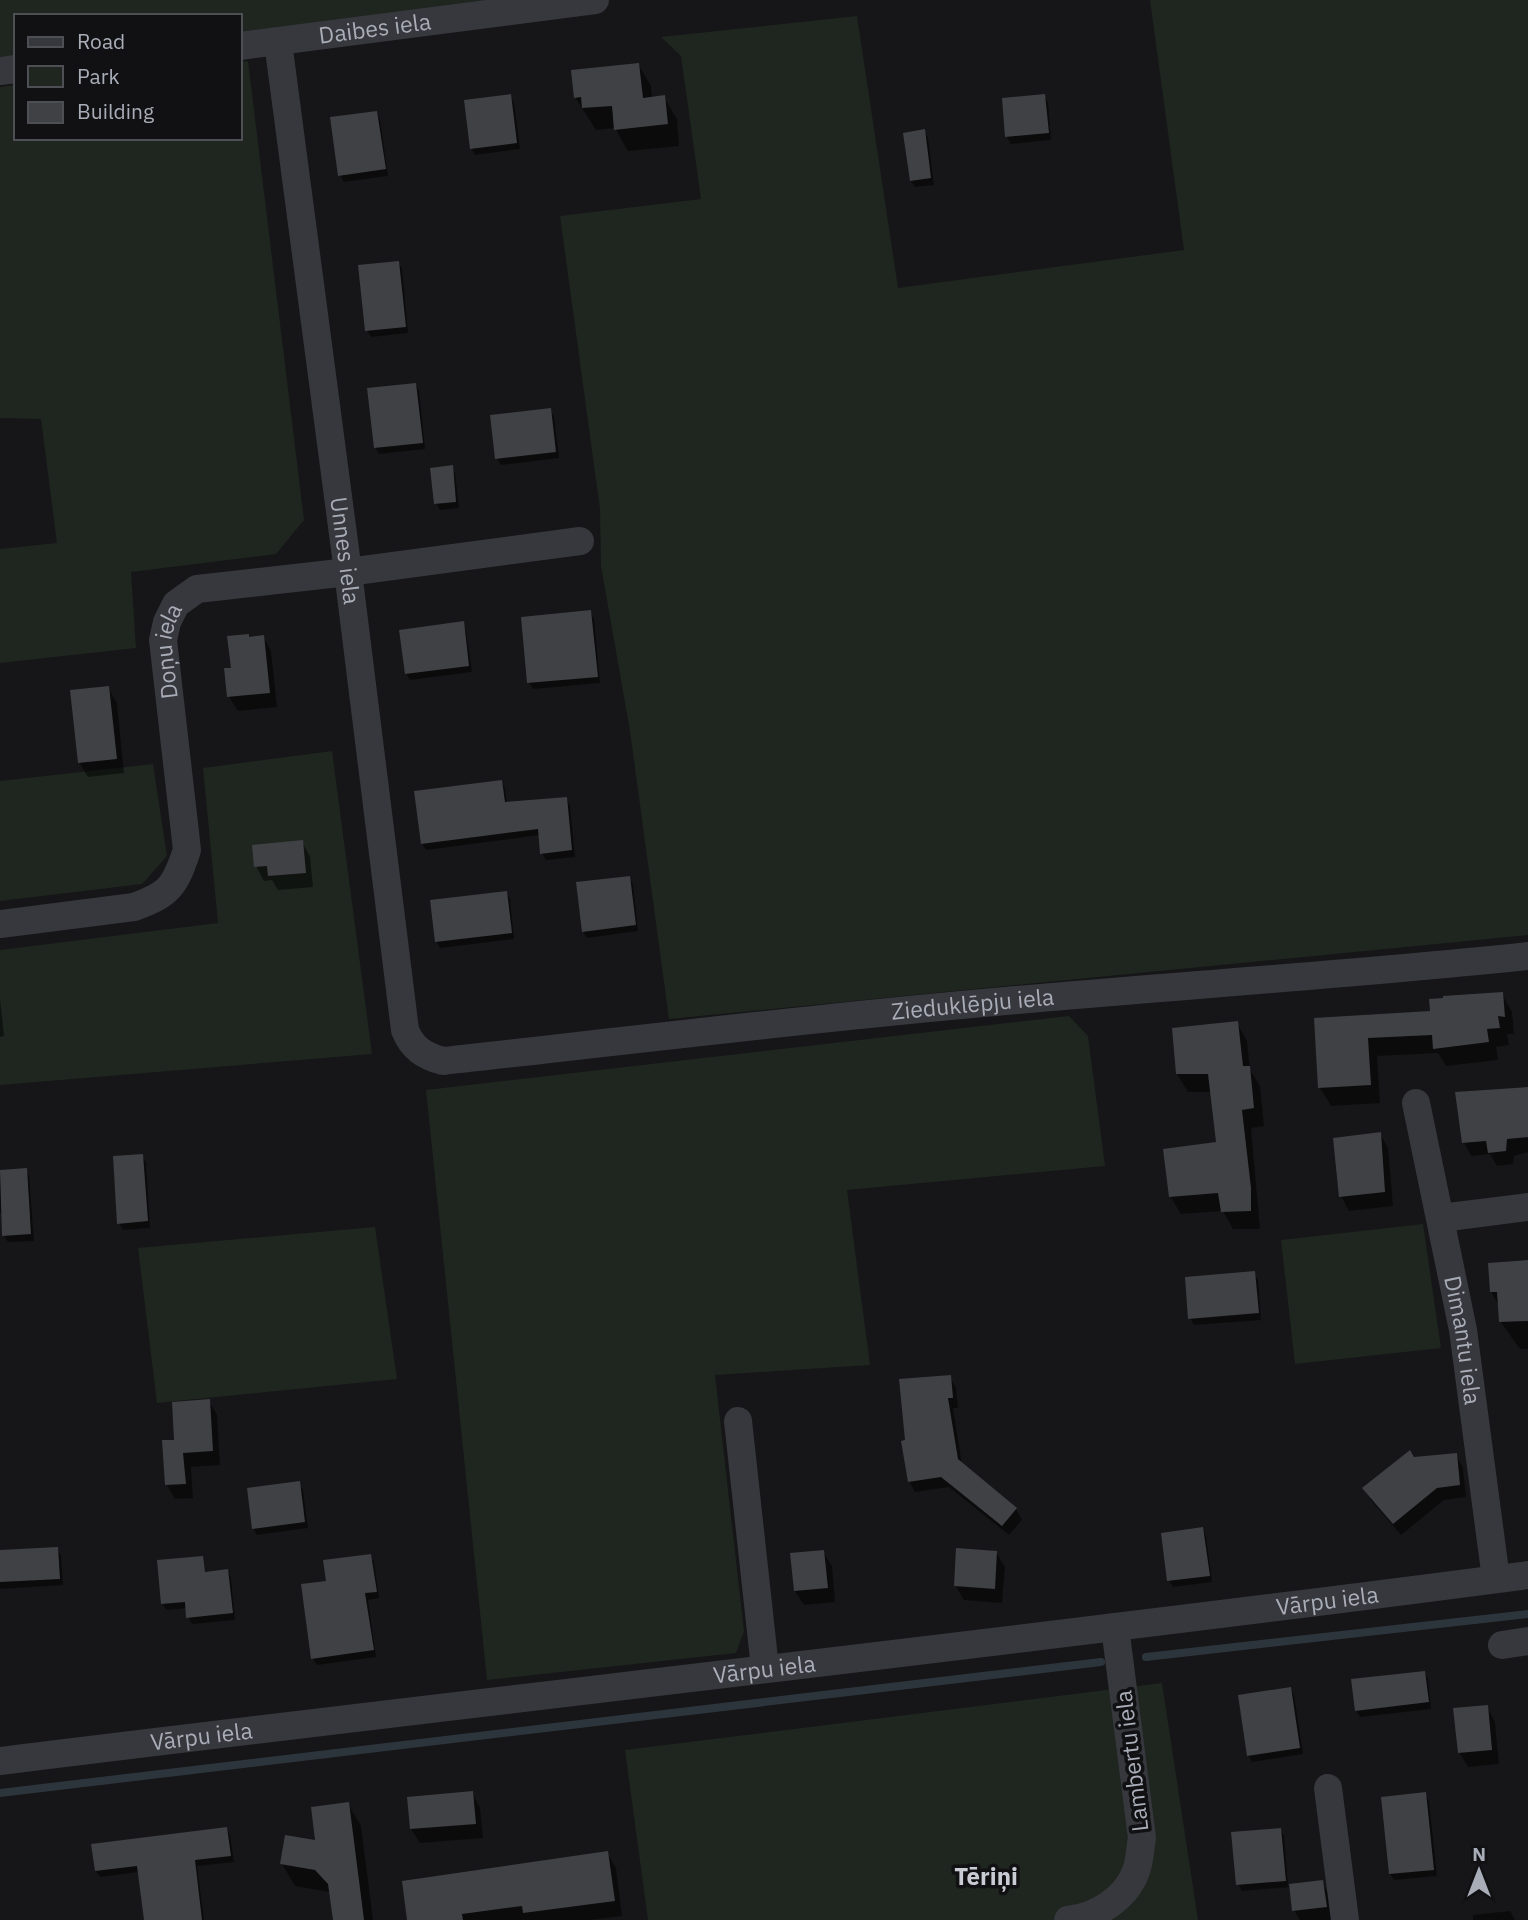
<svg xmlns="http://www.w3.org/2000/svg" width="1528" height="1920" viewBox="0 0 1528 1920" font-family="'IBM Plex Sans',sans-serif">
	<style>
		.green { fill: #1e261f }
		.shadow { fill: #0007 }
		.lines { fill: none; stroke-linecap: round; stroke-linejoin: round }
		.stream { stroke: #2c353c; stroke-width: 8 }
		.building { fill: #404145 }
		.minor { stroke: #37383d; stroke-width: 28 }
		.labels { text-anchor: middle; stroke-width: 7; stroke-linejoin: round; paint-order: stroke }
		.street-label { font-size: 23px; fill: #a8adb8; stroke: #111113 }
		.neighbourhood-label { font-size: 24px; font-weight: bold; fill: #c9ccd4; stroke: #111113 }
	</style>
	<rect width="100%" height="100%" fill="#161618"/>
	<g class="green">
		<path d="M0,0H490L240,33V16H16V56L0,57Z"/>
		<path d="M1150,0H1528V935L669,1019L630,731L601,566L600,509L560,216L701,199L681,56L661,37L857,16L898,288L1184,250Z"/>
		<path d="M248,61L304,520L276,554L131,572L136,648L0,663V549L57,543L41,419L0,418V87L16,85V138H240V62Z"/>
		<path d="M332,751L372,1054L0,1085V950L218,923L203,768Z"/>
		<path d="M153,764L167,856L142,884L0,901V781Z"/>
		<path d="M1069,1016L1088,1036L1105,1166L847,1190L870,1365L715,1375L744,1631L736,1653L487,1680L426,1090Z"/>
		<path d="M1423,1224L1441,1348L1295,1364L1281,1240Z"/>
		<path d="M375,1227L397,1379L157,1403L138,1248Z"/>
		<path d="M1162,1683L1198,1920H648L625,1750Z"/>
	</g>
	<g class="shadow">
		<path d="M638,64L651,86L652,98L664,97L677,119L679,146L628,151L615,128L596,130L575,97Z"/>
		<path d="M510,96L514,103L520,149L475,155L471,148Z"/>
		<path d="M1044,96L1048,103L1051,140L1011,144L1007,137L1004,100Z"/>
		<path d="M377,113L380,120L388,176L344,182L340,175Z"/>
		<path d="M924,131L928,138L934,185L915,187L911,181Z"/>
		<path d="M398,262L402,269L408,333L371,337L367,330Z"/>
		<path d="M416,385L419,391L425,449L379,454L375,447Z"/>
		<path d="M550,410L554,417L559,458L501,465L497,459L492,417Z"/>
		<path d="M452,467L455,474L459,508L440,510L436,503Z"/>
		<path d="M590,612L594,619L600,683L533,689L529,682Z"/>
		<path d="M463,623L466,630L472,672L410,680L406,673Z"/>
		<path d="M263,637L271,651L277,707L238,711L229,697L226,670L233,669Z"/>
		<path d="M108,688L117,703L124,773L88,777L79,762Z"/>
		<path d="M501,781L505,788L507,804L566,799L570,805L575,857L546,860L542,853L540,835L426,850L422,844Z"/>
		<path d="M302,842L310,857L313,887L278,890L272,880L264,881L256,866Z"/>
		<path d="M629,878L633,884L638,931L587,938L583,931Z"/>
		<path d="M506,892L510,899L514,939L440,948L436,941Z"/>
		<path d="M1502,994L1512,1012L1514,1034H1507L1509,1045L1496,1047L1498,1060L1446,1066L1438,1053L1377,1056L1380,1103L1331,1106L1320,1088L1316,1020L1432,1013Z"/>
		<path d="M0,999L4,1036L0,1037Z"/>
		<path d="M1237,1023L1247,1041L1250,1070L1260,1086L1264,1126L1251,1128L1260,1229H1233L1223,1211L1181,1214L1170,1196L1218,1144L1212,1092H1188L1177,1074Z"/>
		<path d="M1528,1089V1152L1514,1156L1513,1164L1497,1166L1490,1154L1471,1156L1464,1142Z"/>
		<path d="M1380,1134L1388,1148L1393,1206L1349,1211L1341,1196Z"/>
		<path d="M142,1156L146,1163L150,1228L123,1230L119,1223Z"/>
		<path d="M26,1170L29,1176L34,1241L8,1242L4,1236L2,1213H0V1171Z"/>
		<path d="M1528,1262V1349H1520L1500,1321L1499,1306L1491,1292Z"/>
		<path d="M1254,1273L1258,1280L1261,1320L1194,1325L1190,1318Z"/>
		<path d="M950,1377L956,1388L958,1408H953L962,1465L1016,1509L1022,1520L1009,1535L949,1487L915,1492L909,1481L906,1442Z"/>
		<path d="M209,1401L217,1415L220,1465L191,1467L193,1498L175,1499L167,1485L164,1442L176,1441Z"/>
		<path d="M1456,1455L1463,1468L1466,1497L1444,1500L1401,1535L1371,1500L1364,1488L1414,1459Z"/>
		<path d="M299,1483L303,1490L308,1528L257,1535L253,1528Z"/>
		<path d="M1203,1529L1206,1536L1212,1582L1173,1587L1169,1580Z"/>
		<path d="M57,1549L61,1555L63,1585L0,1589V1552Z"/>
		<path d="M823,1552L832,1566L835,1602L804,1605L795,1591Z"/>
		<path d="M996,1552L1005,1567L1002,1603L964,1600L956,1586Z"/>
		<path d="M370,1556L374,1562L379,1598L368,1600L376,1657L317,1665L313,1659L303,1586L327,1583Z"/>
		<path d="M202,1558L207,1581L206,1564L207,1573L228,1571L231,1578L235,1620L192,1624L188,1617L187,1608L166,1610L163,1604Z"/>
		<path d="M1424,1672L1428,1679L1431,1709L1360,1717L1356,1711Z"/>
		<path d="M1290,1689L1294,1695L1303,1754L1252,1762L1248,1755Z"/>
		<path d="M1487,1707L1495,1722L1499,1764L1468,1767L1459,1752Z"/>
		<path d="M472,1793L480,1808L483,1838L420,1843L411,1829Z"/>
		<path d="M1425,1794L1429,1801L1437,1876L1394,1880L1390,1874Z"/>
		<path d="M348,1804L361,1826L373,1920H335L329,1892L295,1886L282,1864L317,1842Z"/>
		<path d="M226,1828L230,1835L234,1862L197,1866L204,1920H145L139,1872L100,1877L96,1871Z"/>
		<path d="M1280,1830L1284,1836L1288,1886L1322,1882L1330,1896L1334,1920H1300L1294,1910L1291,1887L1242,1891L1238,1884Z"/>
		<path d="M607,1853L616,1868L622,1916L590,1920H409Z"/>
		<path d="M1510,1911L1515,1920H1473V1915Z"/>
	</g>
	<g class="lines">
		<g class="stream">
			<path d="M1146,1657L1528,1614"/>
			<path d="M0,1793L1101,1662"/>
		</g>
	</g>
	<g class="building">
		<path d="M639,63L643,98L665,95L668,124L614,130L612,106L582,108L581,97L574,98L571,70Z"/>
		<path d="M511,94L517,143L470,149L464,100Z"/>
		<path d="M1045,94L1049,133L1005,137L1002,98Z"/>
		<path d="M377,111L386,169L338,176L330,117Z"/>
		<path d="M925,129L931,178L910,181L903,133Z"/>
		<path d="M399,261L406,327L365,331L358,265Z"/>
		<path d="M416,383L423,443L374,448L367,388Z"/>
		<path d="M551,408L556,452L495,459L490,415Z"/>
		<path d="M453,465L456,502L434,504L430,468Z"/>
		<path d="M591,610L598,677L527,683L521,617Z"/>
		<path d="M464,621L469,666L405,674L399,630Z"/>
		<path d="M249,634V637L264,635L270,693L227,697L224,668H231L227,636Z"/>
		<path d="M109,686L117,759L78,763L70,690Z"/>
		<path d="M502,780L505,802L567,797L572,850L540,854L538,829L421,844L414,791Z"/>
		<path d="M303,840L306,873L268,876L267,866L254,867L252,845Z"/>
		<path d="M630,876L636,925L582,932L576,882Z"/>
		<path d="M507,891L512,933L435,942L430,900Z"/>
		<path d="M1503,992L1505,1017L1498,1016L1500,1028L1487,1029L1489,1042L1433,1049L1432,1035L1368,1038L1371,1085L1318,1088L1314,1018L1430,1011L1429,999L1443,998V996Z"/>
		<path d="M1238,1021L1243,1066H1250L1254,1108L1242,1110L1251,1188V1211L1221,1212L1218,1193L1169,1197L1163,1149L1216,1142L1208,1074H1176L1172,1028Z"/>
		<path d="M1528,1087V1137L1507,1139L1506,1151L1488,1153L1486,1141L1462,1143L1455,1092Z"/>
		<path d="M1381,1132L1385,1192L1339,1197L1333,1138Z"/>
		<path d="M143,1154L148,1221L117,1224L113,1156Z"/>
		<path d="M27,1168L31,1234L2,1236L0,1170Z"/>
		<path d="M1528,1260V1321L1499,1322L1497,1292H1490L1488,1263Z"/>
		<path d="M1255,1271L1259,1313L1188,1319L1185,1277Z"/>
		<path d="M951,1375L953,1398H948L958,1459L1017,1508L1002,1526L941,1477L908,1482L901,1441L905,1440L899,1379Z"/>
		<path d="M210,1399L213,1451L183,1453L186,1484L165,1485L162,1440H174L172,1402Z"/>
		<path d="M1410,1450L1414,1457L1457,1453L1460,1485L1437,1488L1393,1524L1362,1488Z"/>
		<path d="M300,1481L305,1522L252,1529L247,1488Z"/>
		<path d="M1203,1527L1210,1576L1167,1581L1161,1533Z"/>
		<path d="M58,1547L60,1579L0,1582V1550Z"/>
		<path d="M956,1548L997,1551L995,1589L954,1586Z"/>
		<path d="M824,1550L828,1588L794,1591L790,1553Z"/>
		<path d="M371,1554L377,1592L365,1593L374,1650L311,1659L301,1584L326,1581L323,1560Z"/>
		<path d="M203,1556L205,1572L228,1569L233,1613L186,1618L185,1602L161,1604L157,1560Z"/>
		<path d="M1425,1671L1429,1702L1355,1711L1351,1679Z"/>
		<path d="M1291,1687L1300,1748L1247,1756L1238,1695Z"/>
		<path d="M1488,1705L1492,1750L1458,1753L1453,1708Z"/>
		<path d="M473,1791L476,1824L410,1829L407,1797Z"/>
		<path d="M1426,1792L1434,1870L1389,1874L1381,1797Z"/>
		<path d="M349,1802L364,1920H333L328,1884L315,1870L280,1864L285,1835L315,1840L311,1807Z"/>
		<path d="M227,1827L231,1856L195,1860L202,1920H144L137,1866L95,1871L91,1844Z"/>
		<path d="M1281,1828L1286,1881L1236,1885L1231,1832Z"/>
		<path d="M608,1851L615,1901L523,1913L522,1906L462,1914L463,1920H407L402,1881Z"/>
		<path d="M1323,1880L1327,1907L1292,1911L1289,1884Z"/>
	</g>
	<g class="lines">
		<g class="minor">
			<path id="s1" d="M278,42L348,572L405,1030C412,1048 424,1056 443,1061C650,1038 857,1013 1064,996C1219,983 1374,972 1528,956"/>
			<path id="s2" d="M240,46L595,0"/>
			<path d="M0,71L16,69"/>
			<path id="s3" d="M0,924L134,907C170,894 175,886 187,850L163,640L167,622L176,604L197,589L348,572L580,541"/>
			<path id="s4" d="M1416,1103L1463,1330L1496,1579"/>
			<path d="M1441,1218L1528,1207"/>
			<path d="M738,1421L765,1668"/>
			<path d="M1502,1645L1528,1641"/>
			<path id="s5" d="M0,1761C509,1698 1019,1642 1528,1575"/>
			<path d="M1328,1788L1345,1920"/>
			<path d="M1068,1920C1096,1917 1126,1899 1136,1871C1140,1861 1140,1848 1142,1838L1115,1627"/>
		</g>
	</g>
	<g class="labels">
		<g class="street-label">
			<text dy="8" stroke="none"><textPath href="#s2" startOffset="136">Daibes iela</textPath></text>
			<text dy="8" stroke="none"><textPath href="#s1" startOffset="513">Unnes iela</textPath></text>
			<text dy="8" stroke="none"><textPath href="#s3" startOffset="418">Doņu iela</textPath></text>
			<text dy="8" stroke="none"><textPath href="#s1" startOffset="1580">Zieduklēpju iela</textPath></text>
			<text dy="8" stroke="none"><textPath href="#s4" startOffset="242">Dimantu iela</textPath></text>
			<text dy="8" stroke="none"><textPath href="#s5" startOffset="1337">Vārpu iela</textPath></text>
			<text dy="8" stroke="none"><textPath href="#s5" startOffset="770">Vārpu iela</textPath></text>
			<text dy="8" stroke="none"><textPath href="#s5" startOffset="203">Vārpu iela</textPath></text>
			<text transform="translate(1132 1761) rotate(-97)" y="8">Lambertu iela</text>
		</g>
		<g class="neighbourhood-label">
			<text x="986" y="1885">Tēriņi</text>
		</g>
	</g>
	<rect x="14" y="14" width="228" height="126" fill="#111113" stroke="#4d4f55" stroke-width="2"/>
	<rect x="28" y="37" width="35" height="10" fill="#37383d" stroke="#4d4f55" stroke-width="2"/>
	<text x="77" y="49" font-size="21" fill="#a8adb8">Road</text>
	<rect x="28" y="66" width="35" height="21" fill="#1e261f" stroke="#4d4f55" stroke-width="2"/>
	<text x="77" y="84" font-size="21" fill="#a8adb8">Park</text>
	<rect x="28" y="102" width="35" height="21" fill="#404145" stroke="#4d4f55" stroke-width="2"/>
	<text x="77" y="119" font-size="21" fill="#a8adb8">Building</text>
	<g transform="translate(1479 1871)" stroke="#111113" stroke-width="5" paint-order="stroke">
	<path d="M0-5L12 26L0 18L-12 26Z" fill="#a8adb8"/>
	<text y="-10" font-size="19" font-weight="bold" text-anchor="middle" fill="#a8adb8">N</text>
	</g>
</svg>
